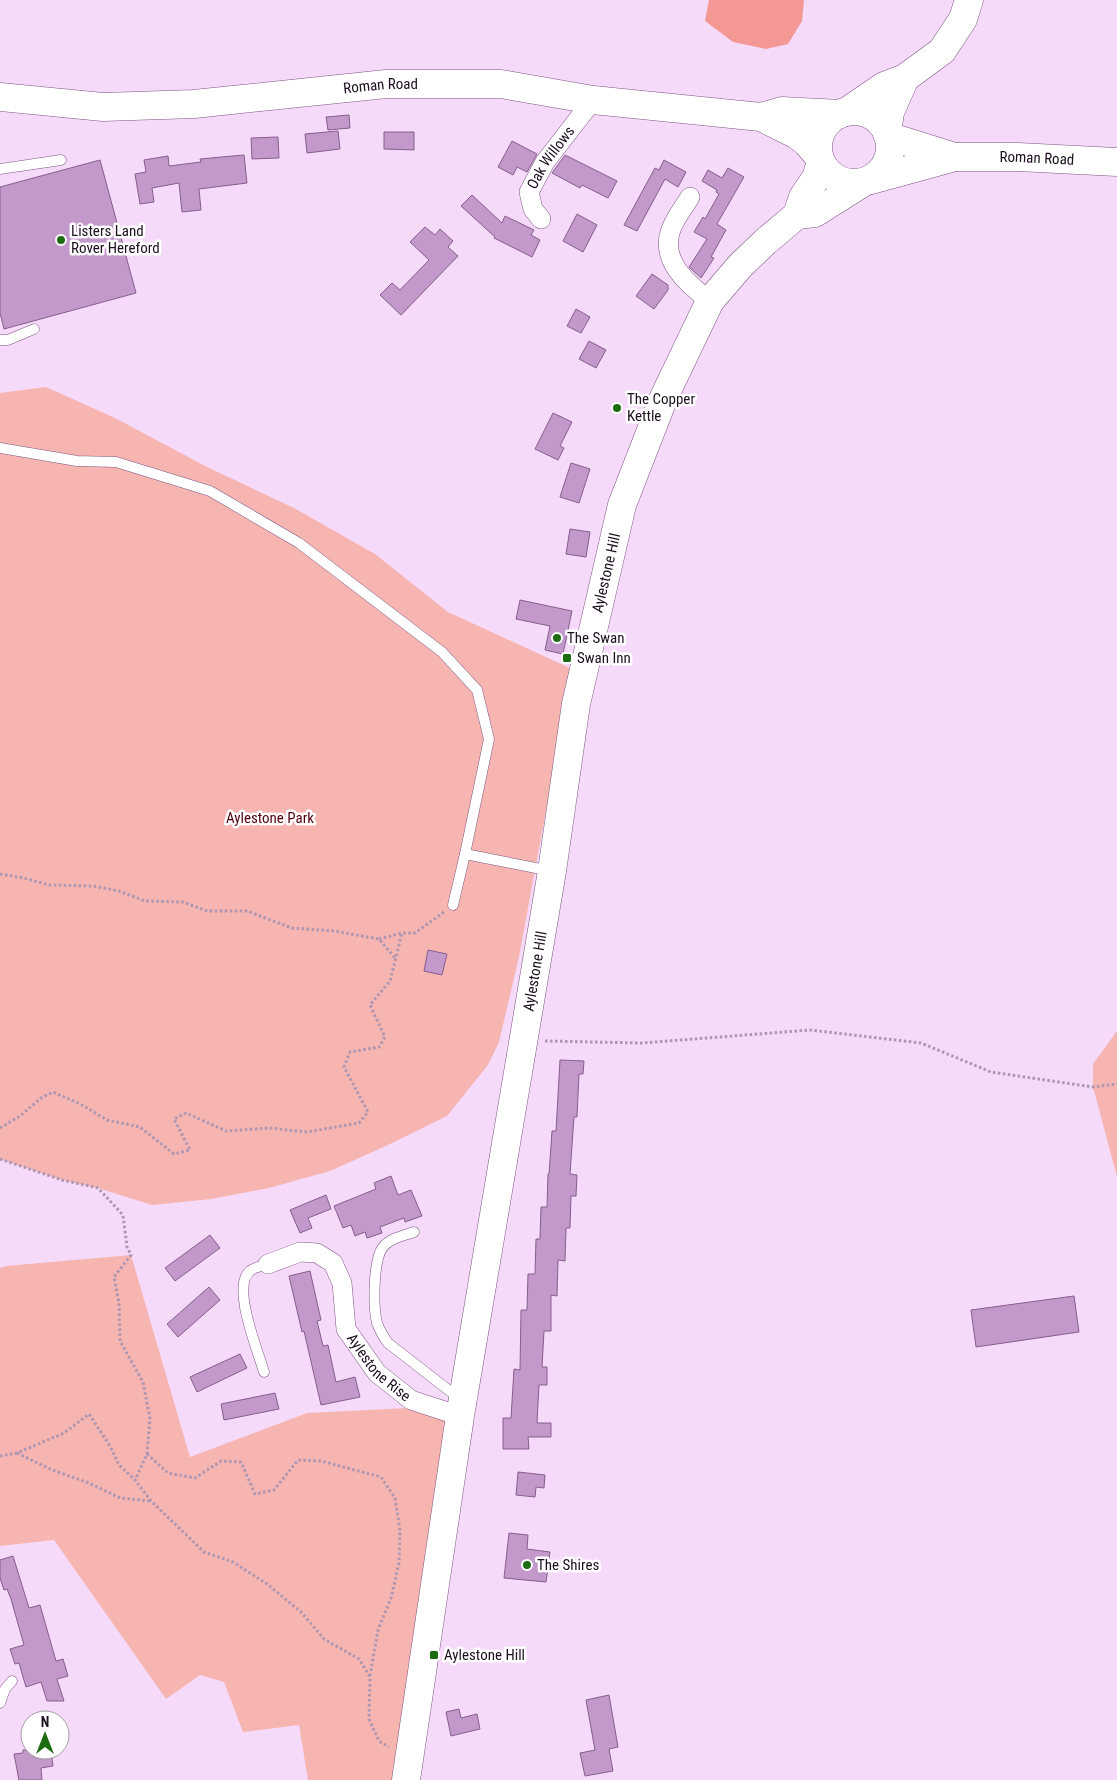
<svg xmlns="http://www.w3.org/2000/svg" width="1117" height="1780" viewBox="0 0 1117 1780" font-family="'Roboto Condensed',sans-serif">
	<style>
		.green { fill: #f7b5b2 }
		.forest { fill: #f49896 }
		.building { fill: #c398ca; stroke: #865e8d }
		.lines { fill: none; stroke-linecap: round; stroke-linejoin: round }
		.lane-casing { stroke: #7d5583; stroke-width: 11 }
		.street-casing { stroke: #7d5583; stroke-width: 20 }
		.secondary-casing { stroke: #7d5583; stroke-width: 29 }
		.primary-casing { stroke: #7d5583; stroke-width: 29 }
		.highway-casing { stroke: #7d5583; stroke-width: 29 }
		.path { stroke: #ad96b1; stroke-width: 3; stroke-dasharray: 2.5 2.5; stroke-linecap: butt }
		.lane { stroke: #fff; stroke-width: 10 }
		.street { stroke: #fff; stroke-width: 19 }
		.secondary { stroke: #fff; stroke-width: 28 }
		.primary { stroke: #fff; stroke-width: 28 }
		.highway { stroke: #fff; stroke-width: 28 }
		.poi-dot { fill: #1c6d12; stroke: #fff; stroke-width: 2 }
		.labels { text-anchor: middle; stroke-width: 5; stroke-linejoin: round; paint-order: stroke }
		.street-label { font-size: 15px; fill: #1d0e20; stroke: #fff }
		.poi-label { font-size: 15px; fill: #1d0e20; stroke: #fff; text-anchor: start }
		.park-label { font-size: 15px; fill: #54000d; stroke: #fff }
	</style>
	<rect width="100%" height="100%" fill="#f6dafa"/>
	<g class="green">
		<path d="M46,387L115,418L207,467L294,508L375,554L448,612L572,669L519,957L499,1042L488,1065L447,1116L388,1145L330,1171L269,1188L211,1199L152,1205L98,1188L62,1180L0,1159V393Z"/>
		<path d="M1117,1031V1177L1093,1087V1064Z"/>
		<path d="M131,1255L190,1457L307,1413L408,1408L450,1419L393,1780H308L299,1725L243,1732L224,1682L200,1675L166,1699L54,1540L0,1546V1268L6,1266Z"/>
	</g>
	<path class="forest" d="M709,0H804L802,21L788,44L766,49L733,42L705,21Z"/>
	<g class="building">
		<path d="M349,115L350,128L328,130L326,117Z"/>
		<path d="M338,131L340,149L307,153L305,134Z"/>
		<path d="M384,132H414V150L384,149Z"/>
		<path d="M278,137L279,158L252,159L251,138Z"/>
		<path d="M512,141L537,154L527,172L517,167L513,175L498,167Z"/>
		<path d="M244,155L247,183L199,189L201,210L182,212L179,183L152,188L154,202L140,204L135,174L146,172L144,160L168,156L169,166L201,162L200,159Z"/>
		<path d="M565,155L617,181L608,198L582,185L580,188L552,173Z"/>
		<path d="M100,160L136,293L4,329L0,313V187Z"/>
		<path d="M664,160L686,172L678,187L665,179L637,231L624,225L655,168L659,170Z"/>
		<path d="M728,168L744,177L717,224L726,230L711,257L714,258L701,278L689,267L707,239L694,232L703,217L705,219L719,194L716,192L717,190L702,181L708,170L722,178Z"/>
		<path d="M472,195L502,223L505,216L534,230L531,235L540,240L532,257L494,238L495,237L461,206Z"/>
		<path d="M577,214L597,225L583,252L563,241Z"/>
		<path d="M425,227L435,235L440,229L453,241L448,247L458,256L401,315L380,295L392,283L400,290L429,260L410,242Z"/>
		<path d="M652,274L668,285V290L654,309L636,296Z"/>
		<path d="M576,309L590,317L581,333L567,326Z"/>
		<path d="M589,341L606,350L596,368L579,359Z"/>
		<path d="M553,413L572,422L560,446L564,448L558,460L535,449Z"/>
		<path d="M571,463L590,469L579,503L560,497Z"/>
		<path d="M570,529L590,532L586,557L566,554Z"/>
		<path d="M520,600L572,611L563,654L545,650L550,626L516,619Z"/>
		<path d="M428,950L447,954L442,975L424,971Z"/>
		<path d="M560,1060L584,1061L583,1074H579L577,1117H574L570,1174L577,1175L576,1196H571L570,1228H566L565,1261L558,1260L557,1296L551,1295V1331H544L542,1367H547V1385H539L537,1423H551V1437H528L529,1449H503V1418H511L514,1369L520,1370L521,1310H527L528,1274H535L536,1239H540L541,1207H547L548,1174H549L552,1131H556Z"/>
		<path d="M391,1176L398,1195L411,1190L422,1216L405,1222L404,1218L380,1227L382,1233L367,1238L365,1232L355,1236L351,1225L343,1228L334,1206L376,1189L374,1183Z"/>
		<path d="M326,1195L331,1209L308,1218L312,1228L300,1233L290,1210Z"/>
		<path d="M210,1235L220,1248L175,1281L165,1268Z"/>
		<path d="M310,1271L321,1320L317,1321L323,1346L328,1345L336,1382L355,1377L360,1397L321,1405L304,1331L302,1332L289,1276Z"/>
		<path d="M209,1287L220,1300L178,1337L167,1324Z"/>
		<path d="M1074,1296L1079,1332L976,1347L971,1310Z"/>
		<path d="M240,1354L247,1368L197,1392L190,1377Z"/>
		<path d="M275,1393L279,1409L224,1420L221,1404Z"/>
		<path d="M518,1472L545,1475L544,1488L536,1487L535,1497L516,1495Z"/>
		<path d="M509,1533L528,1535L527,1549L550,1552L546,1582L504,1578Z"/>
		<path d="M13,1556L29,1608L40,1605L56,1661L63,1659L68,1676L57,1679L64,1701H47L41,1682L26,1687L19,1663L15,1664L10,1649L24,1645L11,1599L7,1589L4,1590L0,1578V1560Z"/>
		<path d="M609,1695L618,1747L609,1749L613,1771L585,1776L580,1753L595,1750L586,1700Z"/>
		<path d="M459,1709L461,1718L477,1714L480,1729L451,1736L446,1712Z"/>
		<path d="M23,1750H51L53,1766L41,1768L42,1780H19L14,1754L23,1753Z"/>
	</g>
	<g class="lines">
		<defs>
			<g id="lane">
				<path d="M0,169L61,160"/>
				<path d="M0,340H8L34,329"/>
				<path d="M0,448L77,461L116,462L210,491L299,543L442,652L477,690L489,739L465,854L551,871"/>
				<path d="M453,905L465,854"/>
				<path d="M414,1232C403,1236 390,1238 383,1247C373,1260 373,1306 377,1323C380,1331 383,1336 388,1343L460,1399"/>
				<path d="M264,1372C258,1351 231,1286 250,1271C254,1267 263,1266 268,1264"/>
				<path d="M0,1703L5,1689L12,1681"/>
			</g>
			<g id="street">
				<path d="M690,197C684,207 676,217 672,227C658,259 687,284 710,301"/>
				<path id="s1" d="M541,219L533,209L529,192L545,162L593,100"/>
				<path id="s2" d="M268,1264L300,1252L317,1253L333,1263L342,1283L346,1329L377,1373L411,1400L460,1416"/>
			</g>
			<g id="secondary">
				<path d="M846,112L884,86L905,78L942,51L963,19L969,0"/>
				<path d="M887,133L890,112L905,78"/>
			</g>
			<g id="primary">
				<path id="s3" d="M0,97L103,107L194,104L386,84H501L593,100L761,117L797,135L807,143L819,157"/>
				<path d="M761,117L782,111L840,114"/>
			</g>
			<g id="highway">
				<circle cx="854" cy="147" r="36"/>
				<path d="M888,136L955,157"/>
				<path id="s4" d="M871,180L955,157H1018L1117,162"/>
				<path d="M797,215L815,213L864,182"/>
				<path id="s5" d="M406,1780L460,1416L552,871L576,704L622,505L664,397L710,301L740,266L765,242L797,215L803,197L816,178L821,162"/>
			</g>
		</defs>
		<use href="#lane" class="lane-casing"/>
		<use href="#street" class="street-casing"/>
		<use href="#secondary" class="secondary-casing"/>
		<use href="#primary" class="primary-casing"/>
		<use href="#highway" class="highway-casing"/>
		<g class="path">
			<path d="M0,874L24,878L49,885L94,886L119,891L145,901L183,902L207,911H247L292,928L334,931L379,939L395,958"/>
			<path d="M379,939L402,933"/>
			<path d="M545,1041L642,1043L810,1030L921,1043L991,1072L1093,1087L1117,1084"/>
			<path d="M0,1128L20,1116L41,1098L53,1092L82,1105L107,1120L140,1127L174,1154L190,1150L174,1119L186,1113L226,1131L269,1128L307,1132L359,1123L368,1112L344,1067L350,1052L379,1047L385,1037L370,1005L390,981L402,933H415L444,912"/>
			<path d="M0,1159L62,1180L98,1188L123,1215L127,1247L131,1255L114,1277L119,1303L120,1341L143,1382L150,1419L147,1454L135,1480"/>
			<path d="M17,1453L52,1470L89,1483L120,1498L150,1501"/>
			<path d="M147,1454L168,1473L195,1478L221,1461L241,1462L255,1494L274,1490L298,1460L321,1461L381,1477L395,1498L400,1530L399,1563L391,1598L378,1630L370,1676"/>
			<path d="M0,1456L17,1453L64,1433L89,1414L110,1446L119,1465L135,1480L151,1501L204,1552L233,1562L267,1584L301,1612L324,1639L359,1659L370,1677L369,1719L379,1741L389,1747"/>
		</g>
		<use href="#lane" class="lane"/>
		<use href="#street" class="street"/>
		<use href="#secondary" class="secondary"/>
		<use href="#primary" class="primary"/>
		<use href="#highway" class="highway"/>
	</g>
	<g class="poi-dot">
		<circle cx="61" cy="240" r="5"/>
		<circle cx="617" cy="408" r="5"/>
		<circle cx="557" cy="638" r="5"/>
		<rect x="562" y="653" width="10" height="10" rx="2.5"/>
		<circle cx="527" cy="1565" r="5"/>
		<rect x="429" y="1650" width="10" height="10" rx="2.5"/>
	</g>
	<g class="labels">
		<g class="street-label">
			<text dy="5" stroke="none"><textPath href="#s3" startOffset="382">Roman Road</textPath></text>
			<text dy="5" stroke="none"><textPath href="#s1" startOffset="71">Oak Willows</textPath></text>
			<text dy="5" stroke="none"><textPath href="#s4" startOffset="169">Roman Road</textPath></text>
			<text dy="5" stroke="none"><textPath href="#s5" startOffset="1224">Aylestone Hill</textPath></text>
			<text dy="5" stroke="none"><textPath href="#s5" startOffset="819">Aylestone Hill</textPath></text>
			<text dy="5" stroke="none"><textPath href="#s2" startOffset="189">Aylestone Rise</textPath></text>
		</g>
		<g class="poi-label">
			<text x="71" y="236">Listers Land<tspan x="71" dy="17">Rover Hereford</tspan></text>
			<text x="627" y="404">The Copper<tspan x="627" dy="17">Kettle</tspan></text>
			<text x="567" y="643">The Swan</text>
			<text x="577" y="663">Swan Inn</text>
			<text x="537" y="1570">The Shires</text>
			<text x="444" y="1660">Aylestone Hill</text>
		</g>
		<g class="park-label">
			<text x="270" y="823">Aylestone Park</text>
		</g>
	</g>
	<g transform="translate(45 1735)"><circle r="24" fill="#ffffff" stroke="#a59fa6"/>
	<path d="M0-4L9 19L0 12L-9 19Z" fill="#1c6d12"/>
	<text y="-8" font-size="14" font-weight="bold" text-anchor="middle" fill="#1d0e20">N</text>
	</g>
</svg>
